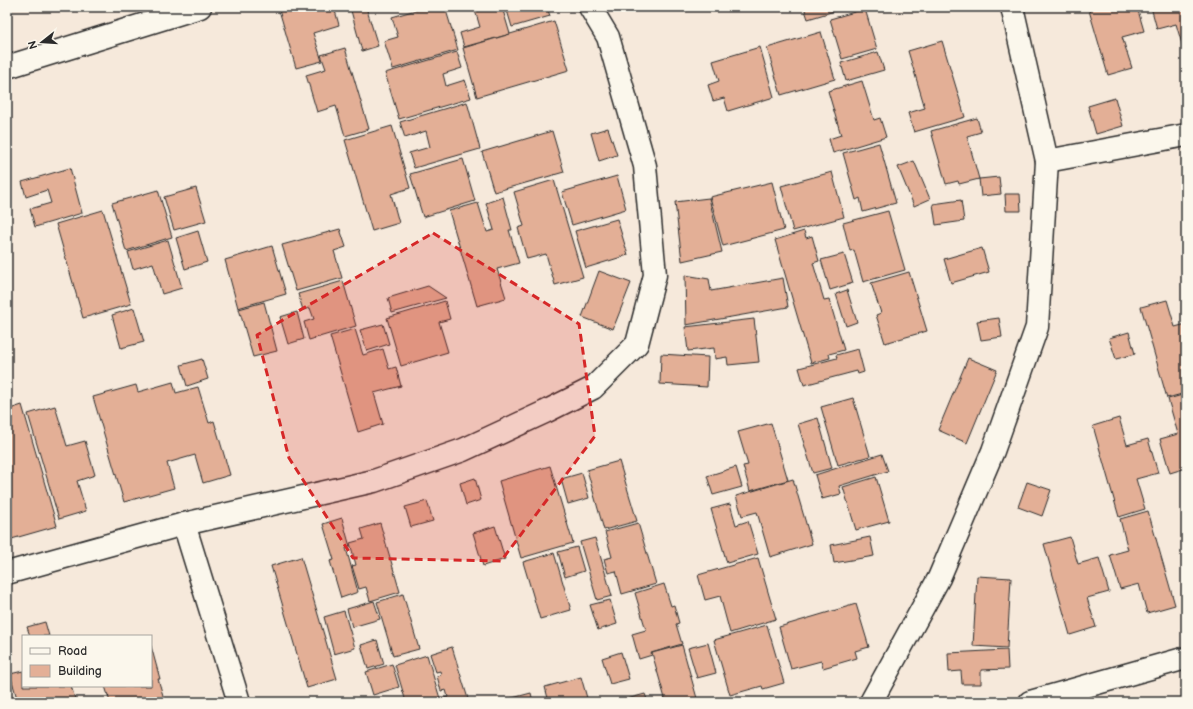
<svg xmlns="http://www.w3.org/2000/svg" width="1193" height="709" viewBox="0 0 1193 709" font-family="'Balsamiq Sans',sans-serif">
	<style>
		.building { fill: #e3af96; stroke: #2b2b2b }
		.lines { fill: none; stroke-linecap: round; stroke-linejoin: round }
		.street-casing { stroke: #2b2b2b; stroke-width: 25 }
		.secondary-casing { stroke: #2b2b2b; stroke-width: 25 }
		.street { stroke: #fbf7ec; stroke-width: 22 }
		.secondary { stroke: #fbf7ec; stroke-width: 22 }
		.marked { fill: #d62828; fill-opacity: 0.2; stroke: #d62828; stroke-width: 3; stroke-dasharray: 8 5; stroke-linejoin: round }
	</style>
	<rect width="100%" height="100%" fill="#f6e9db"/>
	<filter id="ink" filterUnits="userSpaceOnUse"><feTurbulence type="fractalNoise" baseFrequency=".025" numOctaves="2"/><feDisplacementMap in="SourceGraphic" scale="8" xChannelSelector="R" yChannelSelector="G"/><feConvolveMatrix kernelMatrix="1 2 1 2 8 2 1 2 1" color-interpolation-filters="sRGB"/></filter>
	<g filter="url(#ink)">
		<g class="building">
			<path d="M129,7H147L130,12Z"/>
			<path d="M291,7H334L339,25L313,33L322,61L296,68L279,10Z"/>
			<path d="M350,7H366L378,46L362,51Z"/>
			<path d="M426,7H445L458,50L393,69L384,41L398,37L392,17Z"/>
			<path d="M474,7H502L510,34L464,47L460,33L480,27Z"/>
			<path d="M506,7H547L550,16L512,27Z"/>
			<path d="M804,7H837L838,10L808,19Z"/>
			<path d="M1088,7H1137L1144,31L1122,37L1132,68L1108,75Z"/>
			<path d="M1151,7H1186V53L1185,54L1176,24L1157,29Z"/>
			<path d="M865,9L877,49L842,59L830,19Z"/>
			<path d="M554,21L569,70L477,97L463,48Z"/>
			<path d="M821,32L835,79L781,95L767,48Z"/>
			<path d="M942,41L965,117L914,132L908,113L925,108L908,51Z"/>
			<path d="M760,47L774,97L728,111L724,98L713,101L708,85L719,81L713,61Z"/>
			<path d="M345,48L369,129L345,136L336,106L317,112L306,75L326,69L321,55Z"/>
			<path d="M457,52L462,68L443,74L446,86L465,80L471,98L399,119L385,73Z"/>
			<path d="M878,52L884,70L846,81L841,63Z"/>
			<path d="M862,81L874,120L880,118L886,137L833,153L829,139L841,135L828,91Z"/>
			<path d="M1115,98L1123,126L1096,134L1088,106Z"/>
			<path d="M467,102L480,149L414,168L409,153L430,147L426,131L405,138L400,122Z"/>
			<path d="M977,118L981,132L967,136L979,179L959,184L958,181L946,184L931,131Z"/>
			<path d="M392,126L410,188L391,194L399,223L372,231L345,140Z"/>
			<path d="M608,128L617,155L599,161L591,133Z"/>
			<path d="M552,131L564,172L494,192L482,152Z"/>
			<path d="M879,143L896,203L863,212L860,198L856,200L843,153Z"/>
			<path d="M463,159L475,201L423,217L410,174Z"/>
			<path d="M914,161L930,199L914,206L898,167Z"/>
			<path d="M70,168L82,213L35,227L30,209L51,203L47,190L26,197L22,182Z"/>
			<path d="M832,172L844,217L793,231L781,186Z"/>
			<path d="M617,176L626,209L572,225L562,192Z"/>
			<path d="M999,177L1001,194L981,196L979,179Z"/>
			<path d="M554,180L583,277L555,285L546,254L527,259L518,228L524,226L514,192Z"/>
			<path d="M772,182L784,230L723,246L710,197Z"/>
			<path d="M196,188L206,221L174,230L164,197Z"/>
			<path d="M158,190L172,237L126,251L112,203Z"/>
			<path d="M1005,194H1020L1021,211H1006Z"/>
			<path d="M503,197L512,230H509L519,263L497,269L506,298L477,306L449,211L478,203L487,232L494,230L486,203Z"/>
			<path d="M709,198L722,252L682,261L675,202Z"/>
			<path d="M961,200L964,221L936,225L933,204Z"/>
			<path d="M103,210L131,304L83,318L56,224Z"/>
			<path d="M888,211L905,270L863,282L854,250L850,251L843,223Z"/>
			<path d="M617,219L628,255L586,268L575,231Z"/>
			<path d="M340,229L346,247L334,251L342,278L296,291L282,245Z"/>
			<path d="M198,231L207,262L185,269L176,238Z"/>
			<path d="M804,231L806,238L812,236L819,261L813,263L824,300L829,299L844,350L829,354L830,358L811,363L775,240Z"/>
			<path d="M168,240L182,288L162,294L153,263L133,269L128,252Z"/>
			<path d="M272,246L286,294L238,308L225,260Z"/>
			<path d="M982,248L989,272L951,283L944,259Z"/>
			<path d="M844,254L853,283L830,290L821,260Z"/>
			<path d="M599,271L631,283L613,329L582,317Z"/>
			<path d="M909,272L927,331L885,343L876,315L881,313L871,283Z"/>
			<path d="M685,275L709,279L711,291L783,278L788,307L686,325Z"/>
			<path d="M343,281L356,326L309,340L304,322L314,319L310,308L303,310L298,294Z"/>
			<path d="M428,286L446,298L392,313L388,298Z"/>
			<path d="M847,290L857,322L846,326L836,294Z"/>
			<path d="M1167,300L1175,327L1186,324V360H1184L1186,367V393L1167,398L1141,307Z"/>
			<path d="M445,301L450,319L439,322L448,352L401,366L387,318Z"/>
			<path d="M264,302L277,351L253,357L239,309Z"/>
			<path d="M134,308L144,342L121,348L112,315Z"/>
			<path d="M297,312L304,339L288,344L280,317Z"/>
			<path d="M999,318L1002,337L981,340L977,321Z"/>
			<path d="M754,319L759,362L728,365L727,357L715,359L714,348L688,351L685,327Z"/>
			<path d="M383,324L389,344L367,351L360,330Z"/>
			<path d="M355,329L363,355L383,349L389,369L396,367L401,386L374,393L383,424L358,432L330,336Z"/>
			<path d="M1129,332L1135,354L1116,359L1109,338Z"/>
			<path d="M858,349L864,372L858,374L857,371L804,385L799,368L837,358L836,355Z"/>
			<path d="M661,354L708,357L707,387L660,384Z"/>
			<path d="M968,358L997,370L967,443L938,430Z"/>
			<path d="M202,359L208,379L187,386L181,365Z"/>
			<path d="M173,382L176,393L198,387L209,423L214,421L230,475L203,483L195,455L167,463L174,488L124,502L93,397L136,385L138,392Z"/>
			<path d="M1186,394V468L1170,473L1160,439L1178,434L1168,399Z"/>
			<path d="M853,398L870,456L838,465L821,407Z"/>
			<path d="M22,405L57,526L8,540L7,536V410Z"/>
			<path d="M55,406L67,446L85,441L95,475L77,481L86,511L59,519L28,414Z"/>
			<path d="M818,418L832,468L813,473L798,424Z"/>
			<path d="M1119,418L1127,445L1148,439L1158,473L1136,479L1145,509L1119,517L1093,426Z"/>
			<path d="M771,423L788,480L750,491L743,466L748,465L738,432Z"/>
			<path d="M882,454L888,471L839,486L841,494L822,499L815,475Z"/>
			<path d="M619,461L637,521L604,530L587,470Z"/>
			<path d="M550,466L573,543L521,558L499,481Z"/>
			<path d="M736,467L742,487L713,495L707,476Z"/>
			<path d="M582,473L589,498L568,504L561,479Z"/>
			<path d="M876,477L889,521L856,530L843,487Z"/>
			<path d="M475,478L481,500L466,505L460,483Z"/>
			<path d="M793,479L812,544L770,557L757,512L742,516L736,496Z"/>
			<path d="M1027,482L1051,490L1042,516L1018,507Z"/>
			<path d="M427,501L433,521L411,527L405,507Z"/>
			<path d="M730,504L736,525L748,521L758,554L727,563L711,509Z"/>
			<path d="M1148,511L1175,605L1147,613L1139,584L1120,589L1110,555L1128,550L1120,519Z"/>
			<path d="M342,518L350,547L346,548L358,592L341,598L330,561L334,560L323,524Z"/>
			<path d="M380,523L400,592L370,601L366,587L359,589L352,566L356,565L350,543L364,539L361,529Z"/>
			<path d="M638,523L656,584L622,594L616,571L608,573L604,559L612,557L605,532Z"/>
			<path d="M495,526L505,559L483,566L473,533Z"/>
			<path d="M870,537L874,556L834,563L831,545Z"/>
			<path d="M1070,537L1078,564L1099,558L1109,592L1087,598L1096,627L1070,635L1044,544Z"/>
			<path d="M595,538L612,596L597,600L580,542Z"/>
			<path d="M577,547L584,571L565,577L558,552Z"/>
			<path d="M554,553L571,610L540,619L523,562Z"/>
			<path d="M301,557L337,679L307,688L271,566Z"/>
			<path d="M758,558L776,619L730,633L720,596L705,600L698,575Z"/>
			<path d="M977,576L1011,578L1007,648L973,646Z"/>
			<path d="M664,584L671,606L674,605L679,623L676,624L682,644L651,653L652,655L639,659L632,634L646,630L635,593Z"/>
			<path d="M403,594L419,649L393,656L377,602Z"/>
			<path d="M610,600L617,624L598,630L590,605Z"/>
			<path d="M374,601L380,619L352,627L347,609Z"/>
			<path d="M856,604L869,647L855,651L857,658L823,668L821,661L791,669L779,627Z"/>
			<path d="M344,611L355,648L334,654L324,617Z"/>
			<path d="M45,622L49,636H30L27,627Z"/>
			<path d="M767,625L784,683L763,689L762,686L730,695L714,640Z"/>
			<path d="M377,640L384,664L368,669L361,645Z"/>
			<path d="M708,643L716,673L697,678L688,648Z"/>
			<path d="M682,645L698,702H666L652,653Z"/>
			<path d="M151,646L160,679H158L165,702H117V701L110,702L105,686H151Z"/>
			<path d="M452,647L469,702H445L444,698L448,697L446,690L441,691L437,676L441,675L440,671L436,672L430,654Z"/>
			<path d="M1007,650L1008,669L981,670V684H962L961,671L949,672L948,653Z"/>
			<path d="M621,652L629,679L610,684L602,658Z"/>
			<path d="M427,655L441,702H406L395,665Z"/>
			<path d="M392,664L399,687L373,695L366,672Z"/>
			<path d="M23,671V686H71L76,702H18L10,674Z"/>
			<path d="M581,677L587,698L572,702H549L545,687Z"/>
			<path d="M531,693L533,702H502L501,701Z"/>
			<path d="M645,694L648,702H616Z"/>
		</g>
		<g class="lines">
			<defs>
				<g id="street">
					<path d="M7,67L200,7"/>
					<path d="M1047,161L1186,135"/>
					<path d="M184,524L239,702"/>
					<path d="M7,573L184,524L374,481L463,450L545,412L593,388L637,344L655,275L645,166L608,37L590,7"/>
				</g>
				<g id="secondary">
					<path d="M871,702L939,578L993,451L1037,327L1047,161L1012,7"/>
					<path d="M1030,702L1186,658"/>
				</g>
			</defs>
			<use href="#street" class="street-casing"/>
			<use href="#secondary" class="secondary-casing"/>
			<use href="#street" class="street"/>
			<use href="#secondary" class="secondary"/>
		</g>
	</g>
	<path class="marked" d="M433,233L579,324L595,436L501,561L353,558L289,458L257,335Z"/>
	<rect width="1193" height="709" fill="none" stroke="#fbf7ec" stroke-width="24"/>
	<rect x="12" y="12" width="1169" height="685" fill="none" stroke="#2b2b2b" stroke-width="1.5" filter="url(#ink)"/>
	<rect x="22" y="635" width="130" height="52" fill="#fbf7ec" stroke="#a8a59f"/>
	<rect x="30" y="648" width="20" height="6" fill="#fbf7ec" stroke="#a8a59f"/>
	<text x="58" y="655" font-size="12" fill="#2b2b2b">Road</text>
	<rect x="30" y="665" width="20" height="12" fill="#e3af96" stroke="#a8a59f"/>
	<text x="58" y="675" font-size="12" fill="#2b2b2b">Building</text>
	<g transform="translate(42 42) rotate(253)" stroke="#fbf7ec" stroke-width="3" paint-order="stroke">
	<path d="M0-3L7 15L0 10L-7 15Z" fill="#2b2b2b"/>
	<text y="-6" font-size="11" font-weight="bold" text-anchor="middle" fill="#2b2b2b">N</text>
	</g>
</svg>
